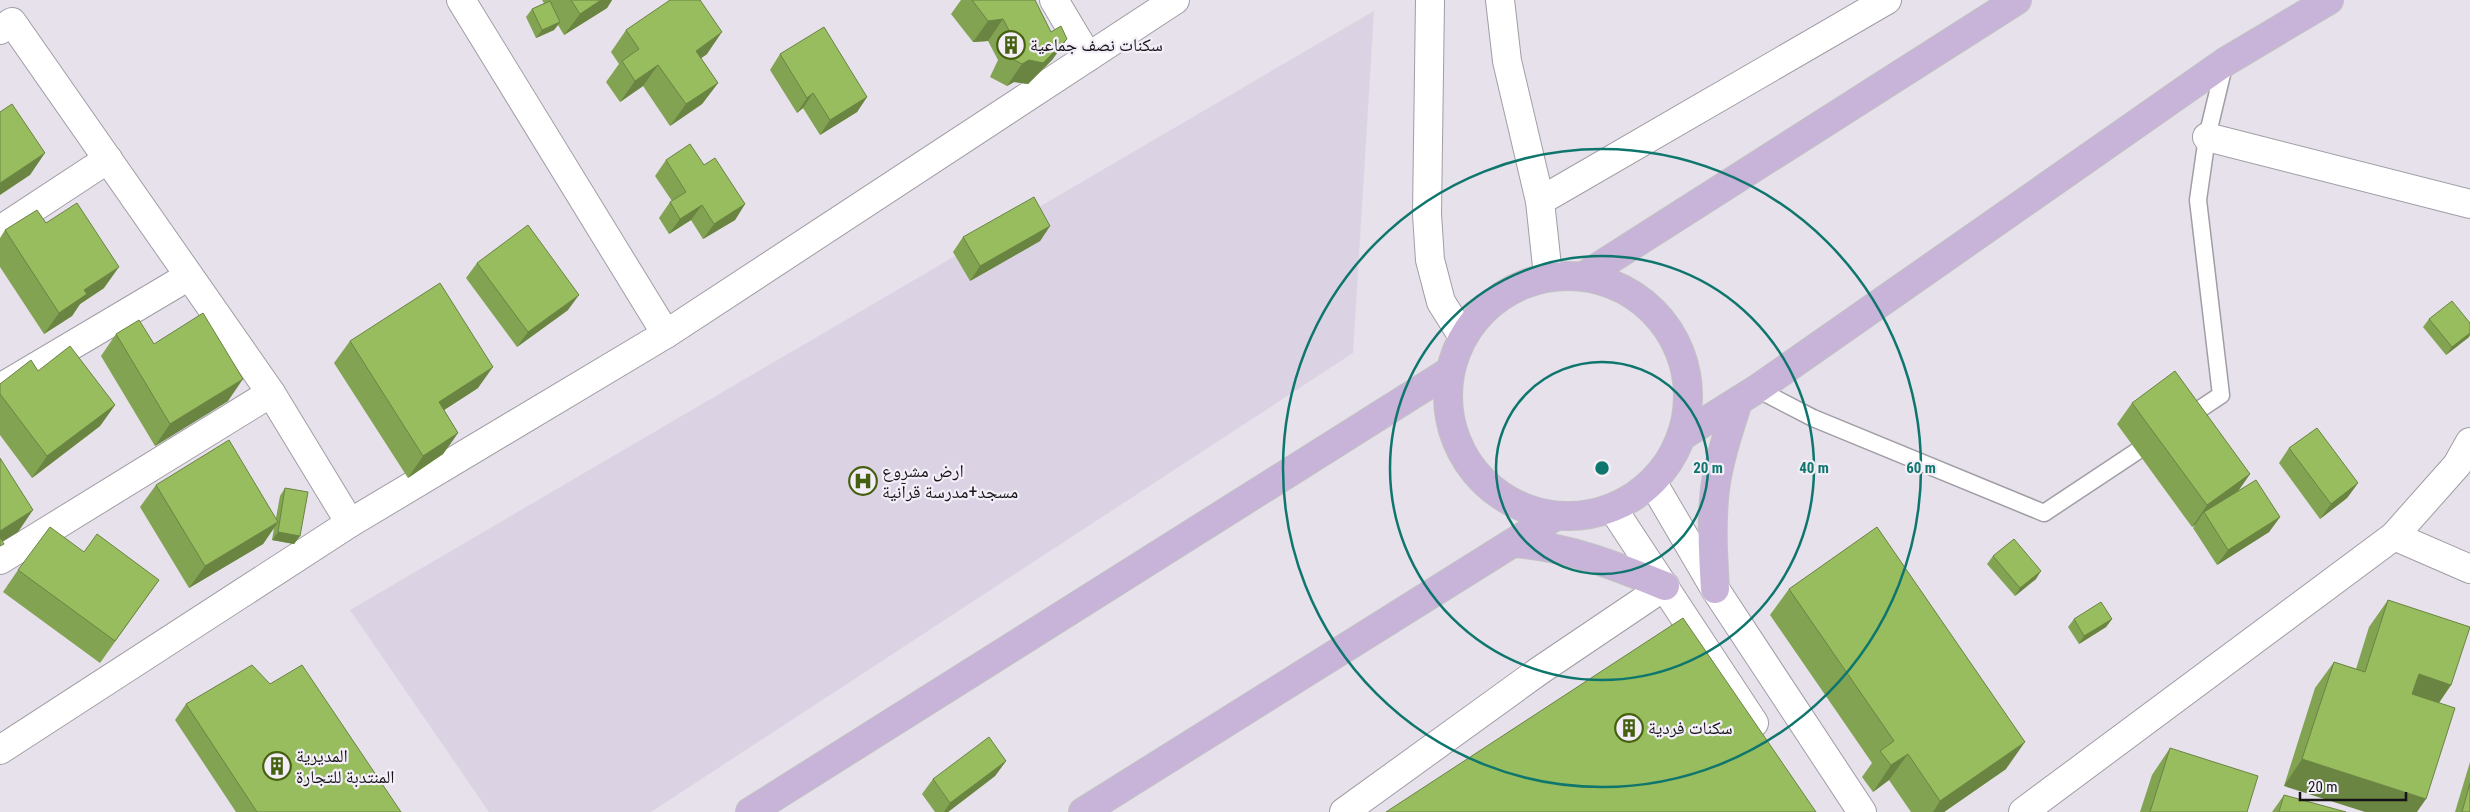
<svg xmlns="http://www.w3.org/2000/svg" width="2470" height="812" viewBox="0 0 2470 812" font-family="'Roboto Condensed','Noto Naskh Arabic',sans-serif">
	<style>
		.built { fill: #dbd3e3 }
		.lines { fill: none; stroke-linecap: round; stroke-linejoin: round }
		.lane-casing { stroke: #a19da5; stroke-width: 19 }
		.street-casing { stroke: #a19da5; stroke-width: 30 }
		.secondary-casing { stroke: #a19da5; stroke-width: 30 }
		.primary-casing { stroke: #c2c2c3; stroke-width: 30 }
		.lane { stroke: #fff; stroke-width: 16 }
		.street { stroke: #fff; stroke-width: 28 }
		.secondary { stroke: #fff; stroke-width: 28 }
		.primary { stroke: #c8b3d9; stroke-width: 28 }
		.wall { fill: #82a351 }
		.shaded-wall { fill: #6a8442 }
		.building { fill: #97bd5e; stroke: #6a8442 }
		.ring { fill: none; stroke: #0f766e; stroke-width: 2.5 }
		.labels { text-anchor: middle; stroke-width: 4.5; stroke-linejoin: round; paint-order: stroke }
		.poi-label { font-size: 18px; fill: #161417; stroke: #f3eef8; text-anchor: start }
		.centre { fill: #0f766e; stroke: #f3eef8; stroke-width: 2.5 }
		.ring-label { font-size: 15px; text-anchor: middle; font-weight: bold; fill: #0f766e; stroke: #f3eef8; stroke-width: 4.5; stroke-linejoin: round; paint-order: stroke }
	</style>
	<rect width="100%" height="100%" fill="#e6e1ea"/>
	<path class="built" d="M1374,11L1353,353L651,812H489L350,610Z"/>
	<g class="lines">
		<defs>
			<g id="lane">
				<path d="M1757,389L1813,418L2044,513L2154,440"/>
				<path d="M2185,419L2221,395L2198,200L2207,137L2225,62"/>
			</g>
			<g id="street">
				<path d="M461,0L666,334"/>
				<path d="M1054,0L1088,57"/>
				<path d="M1430,0L1427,214L1430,260L1441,302L1463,337"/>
				<path d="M1500,0L1507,61L1540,201L1548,276"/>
				<path d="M0,30L12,22L271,393L350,523"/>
				<path d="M2207,137L2470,204"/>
				<path d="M1540,201L1887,0"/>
				<path d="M0,230L108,159"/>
				<path d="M0,388L189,276"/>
				<path d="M2394,536L2470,569"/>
				<path d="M0,560L271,393"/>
				<path d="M0,750L350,523L666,334L1175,0"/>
				<path d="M1344,812L1539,671L1665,586"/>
				<path d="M2023,812L2394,536L2457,465L2470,442"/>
			</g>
			<g id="secondary">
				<path d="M1653,483L1715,589L1862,812"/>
				<path d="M1613,509L1754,723"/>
			</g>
			<g id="primary">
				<circle cx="1568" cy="396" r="120"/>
				<path d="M1584,276L2017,0"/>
				<path d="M1682,436L1757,389L2225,62L2329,0"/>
				<path d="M1515,543C1569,547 1616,566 1665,586"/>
				<path d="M1715,589C1713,556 1711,523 1715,489C1719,459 1729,430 1738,401"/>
				<path d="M750,812L1450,371"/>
				<path d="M1083,812L1554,517"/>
			</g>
		</defs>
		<use href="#lane" class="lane-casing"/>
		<use href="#street" class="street-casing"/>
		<use href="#secondary" class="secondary-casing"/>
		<use href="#primary" class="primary-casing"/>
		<use href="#lane" class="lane"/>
		<use href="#street" class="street"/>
		<use href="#secondary" class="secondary"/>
		<use href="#primary" class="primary"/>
	</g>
	<g class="wall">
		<path d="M542,0H612L607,8L564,35L558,25L554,30L536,38L526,17L532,9L544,3Z"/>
		<path d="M961,0H1035L1051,32L1067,39L1052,60L1028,84L1014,82L1007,86L990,77L998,60L988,41L973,42L951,14Z"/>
		<path d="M626,30L707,54L701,58L718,83L702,104L670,126L643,86L620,102L606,82L619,64L611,52Z"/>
		<path d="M780,54L867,97L857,112L820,135L803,108L797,113L770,70Z"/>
		<path d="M666,160L704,165L745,204L735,220L703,239L691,220L669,234L659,218L670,202L672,201L655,176Z"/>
		<path d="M46,223L104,288L80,304L72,316L44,334L0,267V238L5,230Z"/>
		<path d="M1050,226L1040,241L970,281L953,252L963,237Z"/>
		<path d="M477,263L568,310L517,347L466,278Z"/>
		<path d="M2429,319L2469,337L2446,355L2423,327Z"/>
		<path d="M116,334L154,344L228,401L155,446L101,356Z"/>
		<path d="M350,341L478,388L444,410L458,433L443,454L408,478L334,363Z"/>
		<path d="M38,371L115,405L100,426L32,478L0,435V384Z"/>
		<path d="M2132,403L2250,474L2239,490L2280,517L2269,532L2217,565L2193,528L2195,525L2192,527L2117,424Z"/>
		<path d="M2289,448L2358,483L2347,498L2320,519L2279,463Z"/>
		<path d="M156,485L276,518L280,496L285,488L300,536L294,544L272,540L274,528L263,544L189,588L140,507Z"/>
		<path d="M1993,556L2036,579L2015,596L1987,564Z"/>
		<path d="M18,570L159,580L100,663L3,592Z"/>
		<path d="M1789,589L2006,769L1944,812H1911L1889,780L1873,792L1862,777L1872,763L1770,615Z"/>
		<path d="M2388,600L2451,685L2439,703L2284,786L2315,688L2334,662L2356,669L2369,627Z"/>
		<path d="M2074,619H2112L2106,627L2079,644L2068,627Z"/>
		<path d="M270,684L401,812H236L175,720L186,704Z"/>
		<path d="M2170,748L2247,812H2140L2152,775Z"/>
		<path d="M1006,761L995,776L948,812H935L922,794L933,779Z"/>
		<path d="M2470,762V812H2455Z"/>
		<path d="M2284,795L2279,812H2272Z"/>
	</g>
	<g class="shaded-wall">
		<path d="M601,0H612L607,8L564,35L580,14Z"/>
		<path d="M1003,19L988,41L973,42L988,21Z"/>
		<path d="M560,22L554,30L536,38L542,30Z"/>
		<path d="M722,32L707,54L681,72L696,51Z"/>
		<path d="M1067,39L1052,60L1028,84L1014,82L1007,86L1022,64Z"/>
		<path d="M658,65L643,86L620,102L635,81Z"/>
		<path d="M718,83L702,104L670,126L686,104Z"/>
		<path d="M813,93L803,108L797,113L807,98Z"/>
		<path d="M867,97L857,112L820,135L830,120Z"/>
		<path d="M45,153L30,175L0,195V183Z"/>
		<path d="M745,204L735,220L703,239L714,224Z"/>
		<path d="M702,205L691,220L669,234L680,219Z"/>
		<path d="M1050,226L1040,241L970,281L980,266Z"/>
		<path d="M119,267L104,288L80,304L72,316L44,334L59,313L84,290Z"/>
		<path d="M579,295L568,310L517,347L528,332Z"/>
		<path d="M2470,333V335L2469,337L2446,355L2452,347Z"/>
		<path d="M493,367L478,388L424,423L439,402Z"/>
		<path d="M243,379L228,401L155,446L170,424Z"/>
		<path d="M115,405L100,426L32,478L47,456Z"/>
		<path d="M458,433L443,454L408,478L423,456Z"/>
		<path d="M2250,474L2235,495L2204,512L2195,525L2192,527L2207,505Z"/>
		<path d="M2358,483L2347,498L2320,519L2331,504Z"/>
		<path d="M33,510L18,532L0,543V531Z"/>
		<path d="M2280,517L2269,532L2217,565L2228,550Z"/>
		<path d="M278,522L263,544L189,588L205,566Z"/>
		<path d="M278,532L300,536L294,544L272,540Z"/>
		<path d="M2041,571L2036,579L2015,596L2020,588Z"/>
		<path d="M2112,619L2106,627L2079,644L2084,636Z"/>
		<path d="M2419,674L2451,685L2433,711L2400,701Z"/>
		<path d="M2025,742L2006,769L1944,812H1933L1940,801Z"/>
		<path d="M1908,754L1889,780L1873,792L1891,765Z"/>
		<path d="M2302,759L2426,799L2417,812H2365L2284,786Z"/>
		<path d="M1006,761L995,776L948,812H944L950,803Z"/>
	</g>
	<g class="building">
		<path d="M571,0H601L580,14Z"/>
		<path d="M670,0H700L722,32L696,51L718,83L686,104L658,65L635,81L622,61L639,49L626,30Z"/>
		<path d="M972,0H1035L1051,32L1061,26L1067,39L1043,63L1029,60L1022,64L1005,55L1013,38L1003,19L988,21Z"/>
		<path d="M550,1L560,22L542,30L532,9Z"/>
		<path d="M824,27L867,97L830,120L813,93L807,98L780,54Z"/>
		<path d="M12,104L45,153L0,183V112Z"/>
		<path d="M690,144L704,165L715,158L745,204L714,224L702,205L680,219L670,202L686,192L666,160Z"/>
		<path d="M1034,197L1050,226L980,266L963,237Z"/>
		<path d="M77,203L119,267L84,290L87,294L59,313L5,230L37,210L46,223Z"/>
		<path d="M528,225L579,295L528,332L477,263Z"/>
		<path d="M440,283L493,367L439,402L458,433L423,456L350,341Z"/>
		<path d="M2452,301L2470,323V333L2452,347L2429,319Z"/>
		<path d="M203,313L243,379L170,424L116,334L139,320L154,344Z"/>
		<path d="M70,346L115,405L47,456L0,394V384L31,360L38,371Z"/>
		<path d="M2175,371L2250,474L2207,505L2132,403Z"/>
		<path d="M2317,428L2358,483L2331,504L2289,448Z"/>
		<path d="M229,440L278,522L205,566L156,485Z"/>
		<path d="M0,458L33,510L0,531Z"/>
		<path d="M2256,480L2280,517L2228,550L2204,512Z"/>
		<path d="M285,488L308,492L300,536L278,532Z"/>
		<path d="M50,527L84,552L97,534L159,580L115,641L18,570Z"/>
		<path d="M1877,527L2025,742L1940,801L1908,754L1891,765L1880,751L1894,741L1789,589Z"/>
		<path d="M0,537L4,544L0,546Z"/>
		<path d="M2014,539L2041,571L2020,588L1993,556Z"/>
		<path d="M2388,600L2470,627L2451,685L2419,674L2412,694L2455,708L2426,799L2302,759L2334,662L2365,672Z"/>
		<path d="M2101,602L2112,619L2084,636L2074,619Z"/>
		<path d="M1683,618L1816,812H1386Z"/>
		<path d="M252,665L270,684L302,665L401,812H257L186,704Z"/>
		<path d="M989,737L1006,761L950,803L933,779Z"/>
		<path d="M2170,748L2258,776L2247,812H2150Z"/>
		<path d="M2470,783V812H2462Z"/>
		<path d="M2284,795L2346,812H2279Z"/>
	</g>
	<g class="ring">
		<circle cx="1602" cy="468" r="106"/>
		<circle cx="1602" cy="468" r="212"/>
		<circle cx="1602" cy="468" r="319"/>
	</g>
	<defs>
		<symbol id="building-ring" viewBox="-11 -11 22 22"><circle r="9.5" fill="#f3eef8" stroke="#45600f" stroke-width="1.5"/><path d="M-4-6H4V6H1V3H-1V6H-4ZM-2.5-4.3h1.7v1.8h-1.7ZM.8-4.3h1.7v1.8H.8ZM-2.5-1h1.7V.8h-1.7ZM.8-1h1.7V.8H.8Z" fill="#45600f"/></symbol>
		<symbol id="hospital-ring" viewBox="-11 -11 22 22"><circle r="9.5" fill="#f3eef8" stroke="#45600f" stroke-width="1.5"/><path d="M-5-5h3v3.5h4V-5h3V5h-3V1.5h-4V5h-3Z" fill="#45600f"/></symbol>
	</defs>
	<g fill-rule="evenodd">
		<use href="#building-ring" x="995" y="29" width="32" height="32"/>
		<use href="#hospital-ring" x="847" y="465" width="32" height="32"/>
		<use href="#building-ring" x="1613" y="712" width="32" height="32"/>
		<use href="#building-ring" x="261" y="750" width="32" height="32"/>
	</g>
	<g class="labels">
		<g class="poi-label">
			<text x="1030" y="51">سكنات نصف جماعية</text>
			<text x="882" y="477">ارض مشروع<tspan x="882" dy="21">مسجد+مدرسة قرآنية</tspan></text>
			<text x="1648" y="734">سكنات فردية</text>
			<text x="296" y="762">المديرية<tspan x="296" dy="21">المنتدبة للتجارة</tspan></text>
		</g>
	</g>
	<circle cx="1602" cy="468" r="8" class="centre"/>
	<g class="ring-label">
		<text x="1708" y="473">20 m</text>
		<text x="1814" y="473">40 m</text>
		<text x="1921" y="473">60 m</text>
	</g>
	<path d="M2300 792v8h106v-8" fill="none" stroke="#161417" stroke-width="2.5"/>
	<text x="2308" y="792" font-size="15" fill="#161417" stroke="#f3eef8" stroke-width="4" paint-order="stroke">20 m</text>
</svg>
